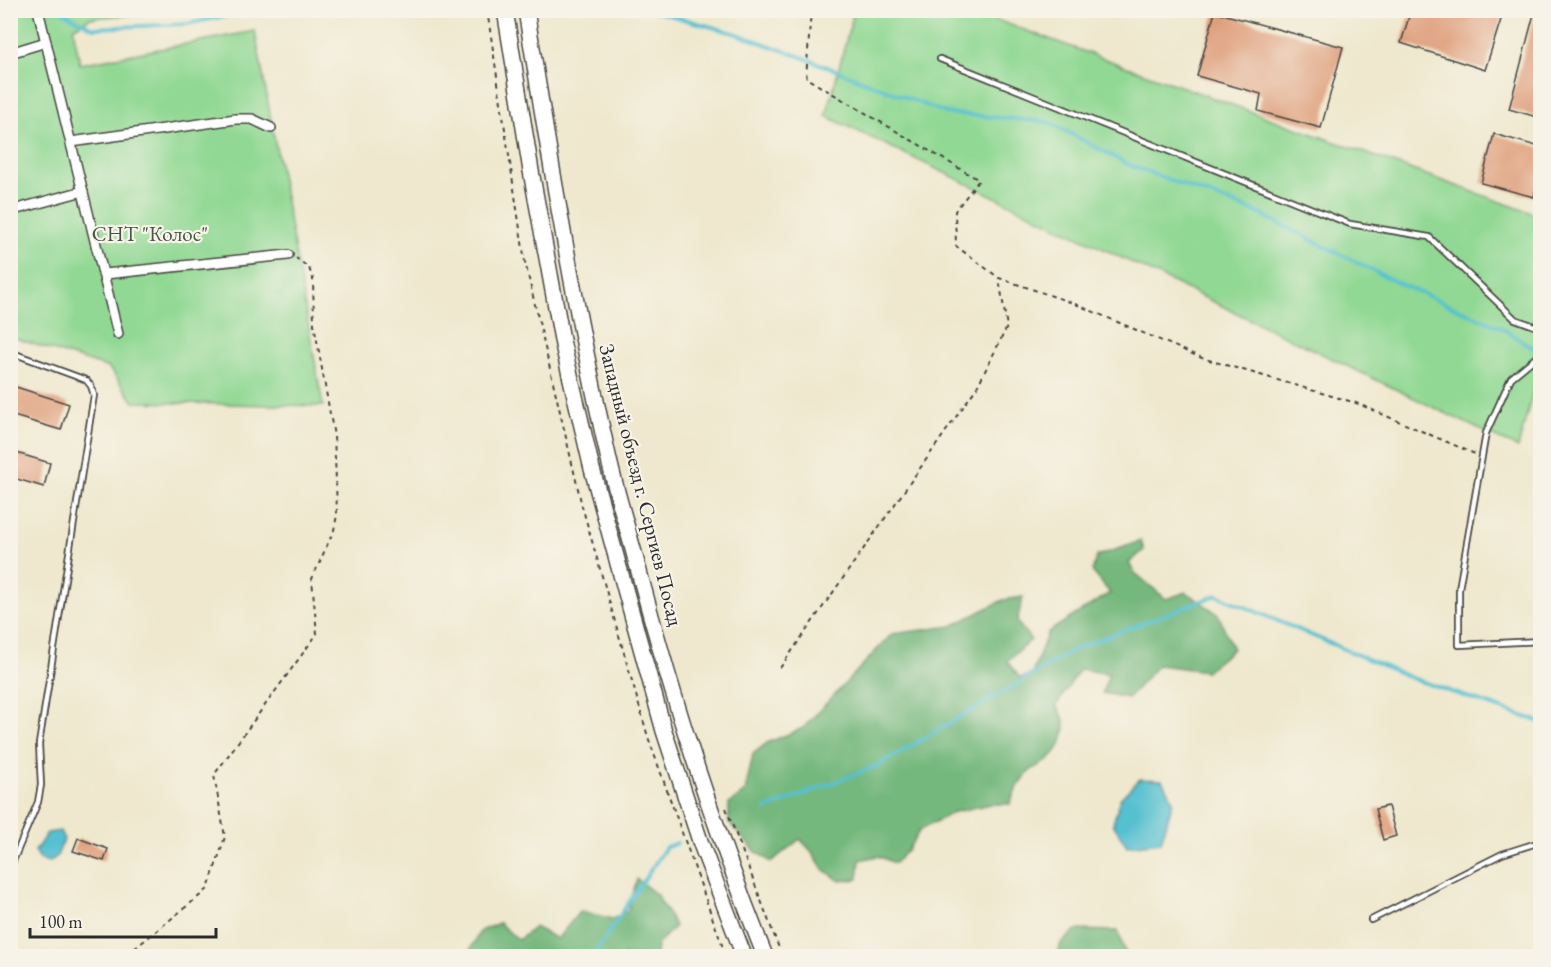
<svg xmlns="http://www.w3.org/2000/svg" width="1551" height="967" viewBox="0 0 1551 967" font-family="'EB Garamond',serif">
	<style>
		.green { fill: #90d893; stroke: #5e825f; stroke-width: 1.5 }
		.forest { fill: #74b87d; stroke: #507254; stroke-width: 1.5 }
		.water { fill: #55c0d0; stroke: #40767e; stroke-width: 1.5 }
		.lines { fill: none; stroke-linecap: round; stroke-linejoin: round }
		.stream { stroke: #55c0d0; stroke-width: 4 }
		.building { fill: #df9f7b }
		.lane-casing { stroke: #484743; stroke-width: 8 }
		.street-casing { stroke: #484743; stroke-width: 12 }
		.primary-casing { stroke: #484743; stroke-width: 18 }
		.path { stroke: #484743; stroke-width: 2; stroke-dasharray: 4.5 4.5; stroke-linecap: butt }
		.lane { stroke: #fff; stroke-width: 4.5 }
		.street { stroke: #fff; stroke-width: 9 }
		.primary { stroke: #fff; stroke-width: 15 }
		.labels { text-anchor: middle; stroke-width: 4.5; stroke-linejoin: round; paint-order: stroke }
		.park-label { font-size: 21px; fill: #445645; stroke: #f7f3e8 }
		.street-label { font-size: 21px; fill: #2b2b2b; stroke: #f7f3e8 }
	</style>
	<rect width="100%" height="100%" fill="#f7f3e8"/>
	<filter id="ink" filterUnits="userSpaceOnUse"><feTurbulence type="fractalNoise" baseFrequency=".0167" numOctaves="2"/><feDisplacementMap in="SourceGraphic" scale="12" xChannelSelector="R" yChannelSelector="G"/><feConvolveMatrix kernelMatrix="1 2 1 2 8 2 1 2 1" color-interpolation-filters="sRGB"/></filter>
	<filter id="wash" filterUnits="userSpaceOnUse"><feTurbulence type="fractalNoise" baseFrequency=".008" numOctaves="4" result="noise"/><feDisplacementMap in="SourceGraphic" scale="24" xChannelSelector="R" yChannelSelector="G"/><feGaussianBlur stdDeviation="1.35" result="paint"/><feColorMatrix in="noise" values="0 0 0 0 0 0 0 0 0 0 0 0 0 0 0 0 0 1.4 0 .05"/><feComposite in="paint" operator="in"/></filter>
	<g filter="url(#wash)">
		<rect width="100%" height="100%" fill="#efe8ce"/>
		<g class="green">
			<path d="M11,11H182L90,18L73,28L80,64L255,31L323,406L134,402L109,368L11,337Z"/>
			<path d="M854,11H972L1540,216V365L1518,448L826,116Z"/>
		</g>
		<g class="forest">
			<path d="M1141,541L1144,550L1129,563L1134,572L1166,599L1186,592L1218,614L1233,649L1206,671L1158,665L1128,698L1102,693L1109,674L1080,669L1056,706C1073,724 1063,749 1045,762C1040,766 1033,768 1029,772C1019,781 1014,793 1010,804H991L954,812L920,830L908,849L895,863L878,856L860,860L858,879L840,881L823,869L813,853L800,839L771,862L755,851L729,823V804L745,792L753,754L767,743L803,728L892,634L952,626L1003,600L1023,597L1017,622L1031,640L1007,661L1020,678L1032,674L1048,632L1110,593L1092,571L1097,556Z"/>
			<path d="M637,879L657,895L675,926L657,945L656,956H467L480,931L499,923L518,940L535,927L557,939L580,911L613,919L628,911Z"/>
			<path d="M1076,930L1118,931L1124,950L1130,956H1057L1061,943Z"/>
		</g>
		<g class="water">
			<path d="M1139,779L1162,780L1173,801L1161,842L1127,846L1113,824L1120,799Z"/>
			<path d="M60,831L64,839L57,856L50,862L41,860L35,851L47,833Z"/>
		</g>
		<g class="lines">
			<g class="stream">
				<path d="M59,10L93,28L187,24L252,10"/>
				<path d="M651,10L734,33L807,59L946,113L1049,122L1129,165L1256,212L1398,283L1502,328L1540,352"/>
				<path d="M766,809L879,765L1079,647L1217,595L1414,679L1540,722"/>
				<path d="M593,956L666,847L677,843"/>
			</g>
		</g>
		<g id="blocks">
			<g class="building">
				<path d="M1411,10H1504L1485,70L1401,43Z"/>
				<path d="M1535,10H1540V118L1509,109Z"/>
				<path d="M1215,12L1343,47L1321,128L1258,111L1261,94L1197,76Z"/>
				<path d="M1494,134L1540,147V171L1534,197L1481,183Z"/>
				<path d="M10,385L69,404L61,430L10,415Z"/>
				<path d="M10,451L50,463L44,487L10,477Z"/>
				<path d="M1388,806L1396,836L1383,840L1375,809Z"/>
				<path d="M78,838L108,849L104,861L73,851Z"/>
			</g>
		</g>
	</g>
	<g filter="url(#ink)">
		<use href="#blocks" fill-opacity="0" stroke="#484743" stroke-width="1.5"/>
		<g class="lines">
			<defs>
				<g id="lane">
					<path d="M940,59L1350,224L1429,237L1515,319L1540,328"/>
					<path d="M10,352L86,380L91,386L94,395L39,744L41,785L38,802L10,868"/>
					<path d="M1540,354L1511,378L1486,433L1459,589V645L1540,641"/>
					<path d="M1371,920L1502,854L1540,842"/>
				</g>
				<g id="street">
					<path d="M38,10L118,334"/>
					<path d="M10,53L46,42"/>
					<path d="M71,142L236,119H252L271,128"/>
					<path d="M10,211L83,191"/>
					<path d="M105,274L288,255"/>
				</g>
				<g id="primary">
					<path d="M505,10L531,171L563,345L592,469L664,731L701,844L744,956"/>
					<path d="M526,10C550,161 575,311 609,460C617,495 628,530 637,564C672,698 714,828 765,956"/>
				</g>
			</defs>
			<use href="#lane" class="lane-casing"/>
			<use href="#street" class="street-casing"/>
			<use href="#primary" class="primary-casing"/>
			<g class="path">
				<path d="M487,10L525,262L582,506L648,737L726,956"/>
				<path d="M811,10L806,78L979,180L955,211L956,246L999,278L1073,303L1202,358L1356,403L1475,454"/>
				<path d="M780,668L977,387L1007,327L999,278"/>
				<path d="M726,808L782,956"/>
				<path d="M68,956L134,949L181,956"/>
				<path d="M129,956L134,949L208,889L225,837L214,775L317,634L312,579L334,530L337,515L336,480L334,436L314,324L313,279L309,268L296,258"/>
			</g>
			<use href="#lane" class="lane"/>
			<use href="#street" class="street"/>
			<use href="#primary" class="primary"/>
		</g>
	</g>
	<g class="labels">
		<g class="park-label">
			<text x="150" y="241">СНТ "Колос"</text>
		</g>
		<g class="street-label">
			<text transform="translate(641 485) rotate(76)" y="7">Западный объезд г. Сергиев Посад</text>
		</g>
	</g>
	<rect width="1551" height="967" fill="none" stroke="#f7f3e8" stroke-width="36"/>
	<path d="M30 928v9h186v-9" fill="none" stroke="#2b2b2b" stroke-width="3"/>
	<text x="39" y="928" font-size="18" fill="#2b2b2b" stroke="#f7f3e8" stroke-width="4.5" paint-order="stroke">100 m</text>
</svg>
